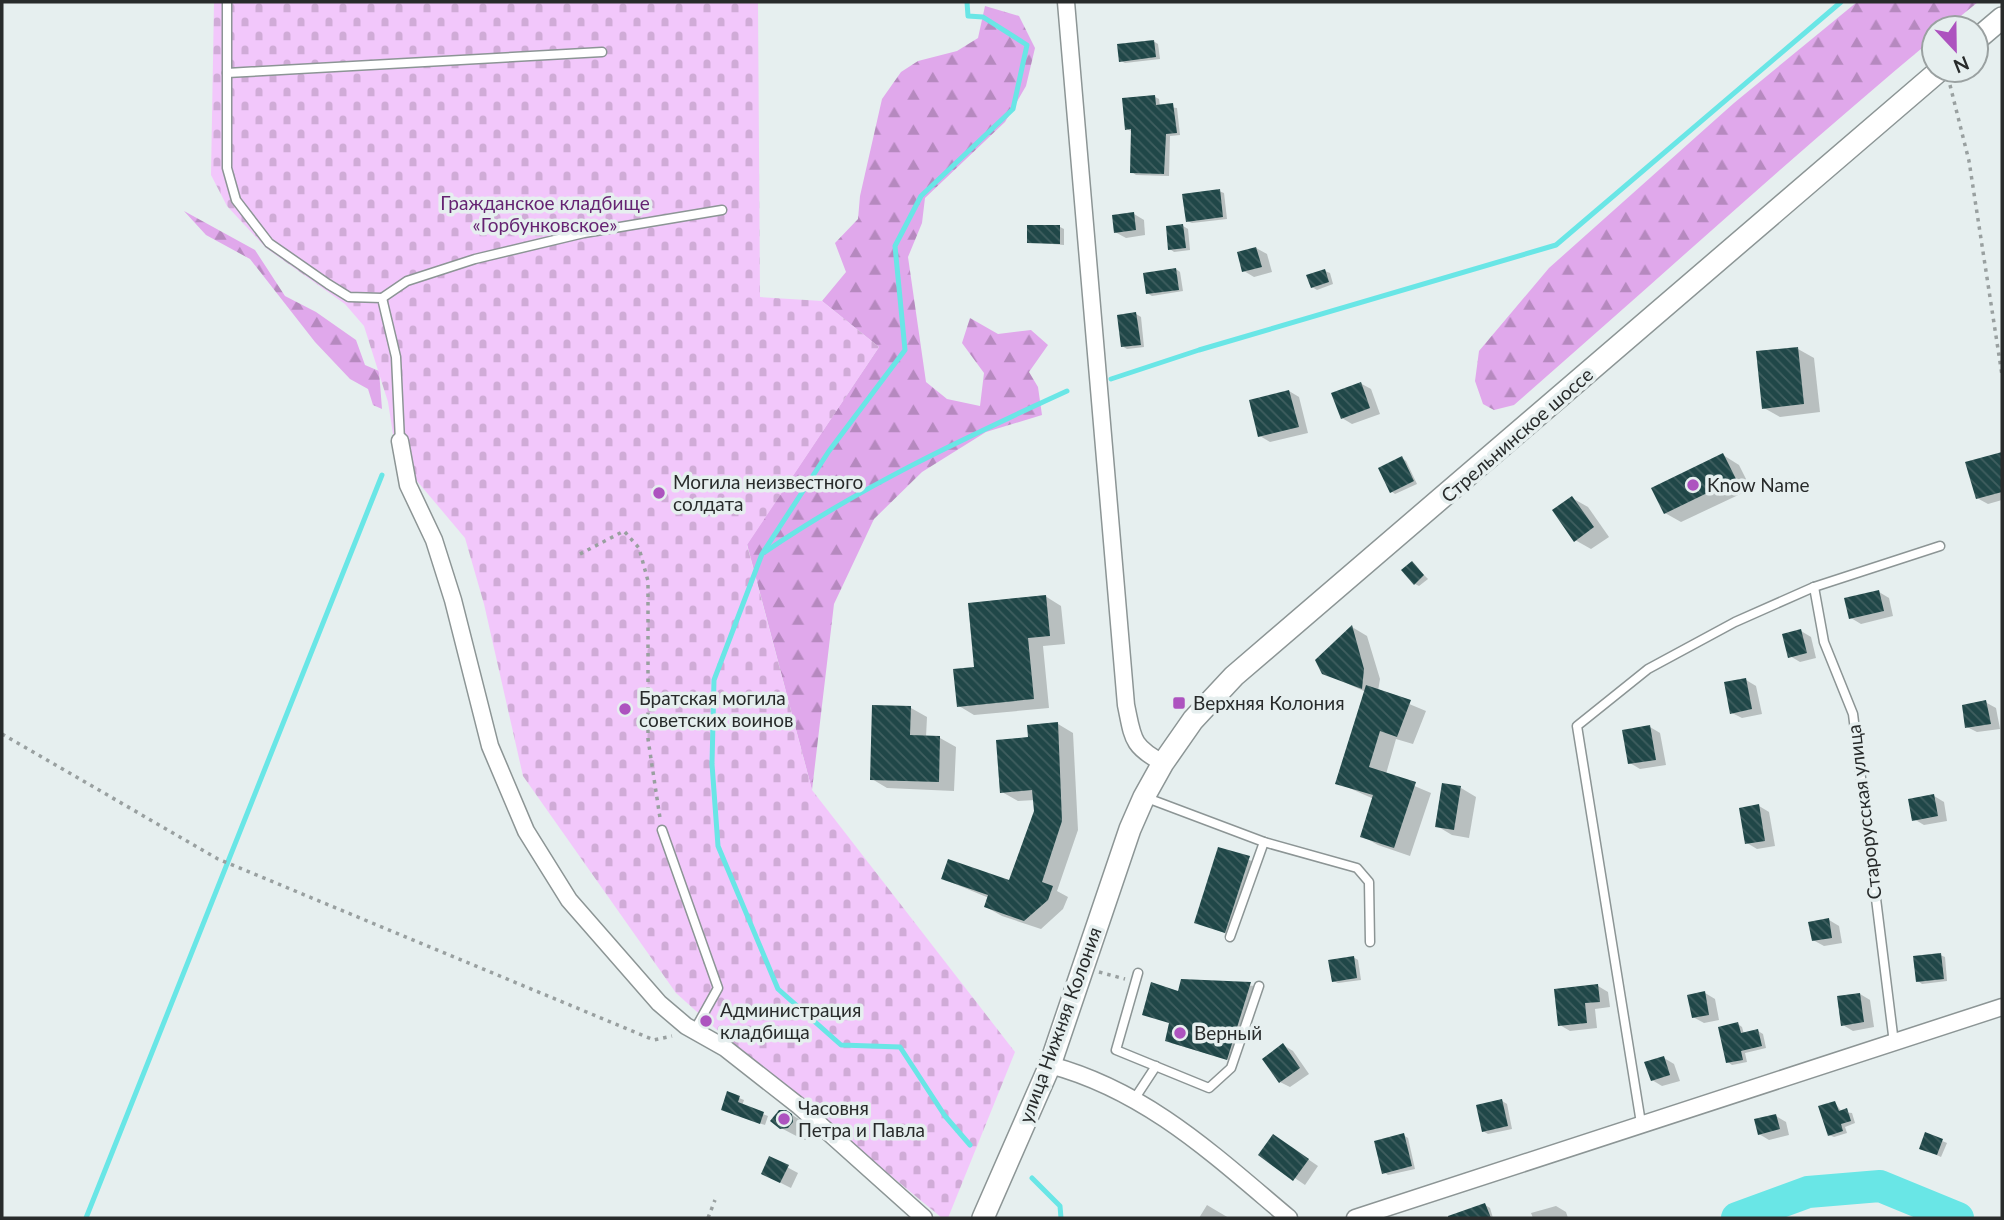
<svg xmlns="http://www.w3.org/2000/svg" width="2004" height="1220" viewBox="0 0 2004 1220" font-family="Lato,sans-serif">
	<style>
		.forest { fill: url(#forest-firs) }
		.cemetery { fill: url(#cemetery-stones) }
		.shadow { fill: #0003 }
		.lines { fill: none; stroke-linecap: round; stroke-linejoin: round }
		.stream { stroke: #69e6e6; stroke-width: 5 }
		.river { stroke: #69e6e6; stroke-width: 32 }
		.building { fill: url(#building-back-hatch) }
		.service-casing { stroke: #8c9595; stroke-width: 11 }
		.minor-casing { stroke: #8c9595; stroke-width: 19 }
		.secondary-casing { stroke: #8c9595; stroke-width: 24 }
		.path { stroke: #99a0a0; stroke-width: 3.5; stroke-dasharray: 3.5 5; stroke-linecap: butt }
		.service { stroke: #fff; stroke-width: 8 }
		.minor { stroke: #fff; stroke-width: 16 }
		.secondary { stroke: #fff; stroke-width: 21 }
		.poi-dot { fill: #ad53bf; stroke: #e6efef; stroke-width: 2.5 }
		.labels { text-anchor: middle; stroke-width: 7; stroke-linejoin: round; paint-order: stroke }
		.park-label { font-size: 19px; fill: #652372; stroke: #e6efef }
		.street-label { font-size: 19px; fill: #282b2b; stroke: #e6efef }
		.poi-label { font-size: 19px; fill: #282b2b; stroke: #e6efef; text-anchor: start }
	</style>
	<defs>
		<pattern id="forest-firs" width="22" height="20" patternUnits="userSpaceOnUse" patternTransform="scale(1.75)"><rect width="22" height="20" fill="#e0a8eb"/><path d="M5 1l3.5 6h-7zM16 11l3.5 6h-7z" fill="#b689bf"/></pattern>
		<pattern id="cemetery-stones" width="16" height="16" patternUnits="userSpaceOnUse" patternTransform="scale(1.75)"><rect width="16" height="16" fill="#f2c7fb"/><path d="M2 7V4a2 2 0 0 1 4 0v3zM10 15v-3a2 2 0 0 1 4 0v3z" fill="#d0abd7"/></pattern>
		<pattern id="building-back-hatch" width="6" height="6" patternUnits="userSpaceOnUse" patternTransform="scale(1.75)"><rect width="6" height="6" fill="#204748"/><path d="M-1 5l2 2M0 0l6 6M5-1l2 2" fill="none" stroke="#405f60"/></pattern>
	</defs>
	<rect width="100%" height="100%" fill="#e6efef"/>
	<g class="forest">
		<path d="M1857,2H1978L1946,28H1934V38C1791,157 1654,283 1514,405L1494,410L1483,404L1475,381L1479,351L1549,268L1734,103Z"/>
		<path d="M985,6L1019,16L1035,48L1026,86L1005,122L925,198L922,223L908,257L926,382L947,399L980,406L984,373L962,343L970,318L998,334L1031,330L1048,345L1029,372L1038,387L1042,415L986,432L922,472L874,519L834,604L812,790L747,544L879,347L822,301L846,272L835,243L858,219L860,196L882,99L901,72L918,61L957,51L978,38Z"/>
		<path d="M184,211L255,250L285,296L316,312L356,340L365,365L379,371L382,409L373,405L368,389L350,379L315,342L250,259L206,235Z"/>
	</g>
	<path class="cemetery" d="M214,2H758L760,297L822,301L879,347L747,545L812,790L1015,1052L948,1218H942L745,1055L676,993L523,776L484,604L465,538L417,481L393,434L388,402L364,326L345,304L266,248L227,206L211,175Z"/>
	<g class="shadow">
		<path d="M1153,41L1158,44L1160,59L1125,63L1121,61Z"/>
		<path d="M1155,97L1159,99L1160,106L1177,108L1180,135L1170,136L1169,176L1136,175L1132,172L1133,132L1127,129Z"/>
		<path d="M1219,191L1224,193L1227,219L1192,223L1187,221Z"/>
		<path d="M1134,214L1144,220L1145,235L1126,238L1115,232Z"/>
		<path d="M1183,226L1188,229L1190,250L1174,252L1170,249Z"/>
		<path d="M1060,227L1064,229V245L1029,242Z"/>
		<path d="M1256,248L1267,254L1272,272L1254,277L1244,271Z"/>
		<path d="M1176,269L1180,272L1183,291L1152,296L1147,293Z"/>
		<path d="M1325,271L1330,273L1333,284L1317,290L1312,287Z"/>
		<path d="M1136,314L1141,317L1144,347L1127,349L1122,346Z"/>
		<path d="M1798,349L1814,358L1820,412L1780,417L1764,408Z"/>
		<path d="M1360,383L1371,389L1380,414L1352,424L1342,418Z"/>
		<path d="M1289,391L1299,397L1308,433L1270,442L1260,436Z"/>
		<path d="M2002,453V500L1988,504L1977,498L1968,463Z"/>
		<path d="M1723,455L1739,465L1751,489L1681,522L1665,513Z"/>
		<path d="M1402,458L1406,461L1417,484L1395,494L1391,491Z"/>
		<path d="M1572,498L1588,507L1609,537L1591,549L1575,540Z"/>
		<path d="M1412,563L1428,579L1419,586L1415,584Z"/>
		<path d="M1879,592L1889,598L1893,616L1861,624L1851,618Z"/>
		<path d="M1045,596L1061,606L1065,644L1043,646L1049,708L974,715L959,706L976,669Z"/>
		<path d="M1352,627L1367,636L1380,679L1378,691L1426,711L1413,744L1396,739L1386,774L1431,793L1410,856L1378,845L1362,836L1374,799L1338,783L1366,692L1324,673Z"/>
		<path d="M1801,631L1811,637L1816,658L1800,662L1790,656Z"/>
		<path d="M1746,680L1756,686L1762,714L1742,718L1732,713Z"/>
		<path d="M1985,702L1996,708L2000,729L1977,732L1967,727Z"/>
		<path d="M911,708L927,717L926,737L940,738L956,747L954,791L887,788L872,779Z"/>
		<path d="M1058,724L1073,733L1078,830L1057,891L1068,897L1063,909L1041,929L1002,916L986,907L989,898L943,879L1010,882L1036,812L1035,800L1018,801L1002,792L1030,739Z"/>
		<path d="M1650,727L1660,733L1666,765L1640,769L1630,763Z"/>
		<path d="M1461,788L1476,797L1469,838L1452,835L1437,826Z"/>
		<path d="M1934,796L1944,802L1947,821L1924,825L1914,819Z"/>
		<path d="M1759,806L1769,812L1775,846L1757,849L1747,843Z"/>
		<path d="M1219,849L1260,864L1235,937L1196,922Z"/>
		<path d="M1829,920L1839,926L1842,943L1824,946L1813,940Z"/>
		<path d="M1940,955L1945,957L1947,981L1922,984L1918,981Z"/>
		<path d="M1353,957L1358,960L1361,980L1338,983L1333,981Z"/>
		<path d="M1182,980L1255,986L1232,1061L1171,1043Z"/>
		<path d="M1598,986L1608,992L1610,1007L1595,1009L1597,1028L1570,1031L1560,1025Z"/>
		<path d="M1705,993L1715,999L1719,1020L1704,1023L1693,1017Z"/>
		<path d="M1860,994L1870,1000L1874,1027L1853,1031L1843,1025Z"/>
		<path d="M1738,1024L1742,1027L1744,1034L1758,1031L1763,1034L1766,1048L1745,1053L1747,1062L1732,1065L1728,1062Z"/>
		<path d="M1283,1045L1293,1051L1309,1074L1290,1087L1280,1082Z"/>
		<path d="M1664,1058L1674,1064L1680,1081L1662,1086L1652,1080Z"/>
		<path d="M739,1098L744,1100L742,1106L768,1116L765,1125L728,1112Z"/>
		<path d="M1502,1101L1507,1104L1512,1129L1488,1134L1483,1131Z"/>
		<path d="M1835,1103L1842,1112L1852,1113L1855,1123L1845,1127L1847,1133L1834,1137L1829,1135Z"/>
		<path d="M786,1111L813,1128L814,1135L810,1140H804L781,1128Z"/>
		<path d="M1776,1116L1786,1122L1789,1135L1769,1140L1759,1134Z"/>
		<path d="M1926,1134L1947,1143L1941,1157L1925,1150Z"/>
		<path d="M1403,1135L1408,1138L1415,1169L1388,1175L1384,1172Z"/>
		<path d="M1274,1136L1318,1166L1305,1185L1260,1154Z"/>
		<path d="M770,1158L798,1173L791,1188L773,1179Z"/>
		<path d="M1207,1205L1217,1211L1229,1218H1199Z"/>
		<path d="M1485,1205L1490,1208L1493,1218H1458L1457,1215Z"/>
		<path d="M1556,1206L1566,1212L1568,1218H1533L1531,1213Z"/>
	</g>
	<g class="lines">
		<g class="stream">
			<path d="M967,2L968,16L983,17L1027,45L1013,109L921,196L895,246L905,350L829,451L762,554L714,680L712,764L718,846L778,989L841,1045L900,1047L945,1116L970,1145"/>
			<path d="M1111,379L1199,350L1556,245L1841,2"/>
			<path d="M765,552C860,487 962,439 1067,391"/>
			<path d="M1032,1178L1060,1206L1061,1218"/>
			<path d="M86,1218L382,475"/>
		</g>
		<path class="river" d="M1737,1218L1808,1192L1880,1186L1958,1218"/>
	</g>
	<g class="building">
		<path d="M1154,40L1156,57L1119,62L1117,44Z"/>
		<path d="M1155,95L1156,105L1173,103L1177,133L1166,134L1164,174L1130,173L1131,129L1125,130L1122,98Z"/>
		<path d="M1220,189L1223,217L1186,222L1182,194Z"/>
		<path d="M1134,212L1136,230L1114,233L1112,215Z"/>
		<path d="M1183,224L1186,248L1168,250L1166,226Z"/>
		<path d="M1027,225H1060V244L1027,243Z"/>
		<path d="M1256,247L1262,267L1242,272L1237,252Z"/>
		<path d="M1176,268L1179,290L1146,294L1143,273Z"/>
		<path d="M1325,269L1329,282L1311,288L1306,275Z"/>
		<path d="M1136,312L1141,345L1121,347L1117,315Z"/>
		<path d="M1798,347L1804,404L1762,409L1756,351Z"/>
		<path d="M1361,382L1370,408L1341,419L1331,393Z"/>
		<path d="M1289,390L1299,427L1258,437L1249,400Z"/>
		<path d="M2002,452V492L1976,499L1965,462Z"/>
		<path d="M1723,453L1736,479L1664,514L1651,488Z"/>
		<path d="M1402,456L1414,481L1390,493L1378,468Z"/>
		<path d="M1572,496L1594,527L1574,542L1552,510Z"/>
		<path d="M1412,561L1424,575L1414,585L1401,570Z"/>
		<path d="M1879,590L1884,611L1849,619L1844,598Z"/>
		<path d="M1046,595L1050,636L1028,638L1034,699L957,707L953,669L974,667L968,603Z"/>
		<path d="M1352,625L1364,669L1362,689L1322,674L1315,660Z"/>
		<path d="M1801,629L1807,653L1788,658L1782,634Z"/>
		<path d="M1746,678L1752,709L1730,714L1724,682Z"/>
		<path d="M1366,685L1411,700L1397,737L1380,731L1369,767L1416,782L1394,848L1360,837L1373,795L1335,784Z"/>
		<path d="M1986,700L1991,724L1965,728L1962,705Z"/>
		<path d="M872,705L911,706L910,735L940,736L939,782L870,780Z"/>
		<path d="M1058,722L1062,821L1042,882L1053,886L1048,900L1024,921L984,907L988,895L941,879L948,859L1009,880L1034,811L1032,790L1000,793L996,740L1028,737L1027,725Z"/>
		<path d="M1650,725L1656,760L1628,764L1622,730Z"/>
		<path d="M1442,783L1461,786L1454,830L1435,827Z"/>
		<path d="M1934,794L1938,816L1912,821L1908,799Z"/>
		<path d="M1759,804L1765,841L1745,844L1739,808Z"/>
		<path d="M1218,847L1250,856L1225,933L1194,923Z"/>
		<path d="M1829,918L1832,938L1812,941L1808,922Z"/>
		<path d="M1941,953L1944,979L1916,982L1913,956Z"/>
		<path d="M1354,956L1357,978L1332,982L1328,960Z"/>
		<path d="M1181,979L1251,982L1227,1060L1165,1041L1169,1023L1142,1015L1151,982L1178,991Z"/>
		<path d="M1598,984L1600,1002L1585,1003L1587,1023L1558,1026L1554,989Z"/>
		<path d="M1705,991L1709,1015L1692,1018L1687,995Z"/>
		<path d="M1860,993L1864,1022L1841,1026L1837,996Z"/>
		<path d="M1738,1022L1741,1033L1758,1029L1762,1046L1741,1051L1743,1060L1726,1063L1718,1027Z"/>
		<path d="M1283,1043L1300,1068L1279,1083L1262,1059Z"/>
		<path d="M1664,1056L1670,1075L1651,1081L1644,1062Z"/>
		<path d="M727,1091L740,1096L738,1102L764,1112L760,1124L721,1110Z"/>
		<path d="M1502,1099L1508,1126L1482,1132L1476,1105Z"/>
		<path d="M1835,1101L1839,1111L1847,1108L1851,1121L1841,1124L1843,1131L1828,1136L1818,1106Z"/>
		<path d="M779,1110H786L792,1114L793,1122L788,1128L780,1129L770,1121Z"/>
		<path d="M1776,1114L1780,1129L1758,1135L1754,1119Z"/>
		<path d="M1925,1132L1943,1139L1937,1155L1919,1149Z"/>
		<path d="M1404,1133L1412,1166L1382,1174L1374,1141Z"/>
		<path d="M1273,1134L1309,1159L1293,1181L1258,1155Z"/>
		<path d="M769,1156L789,1165L780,1183L761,1174Z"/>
		<path d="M1485,1203L1491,1218H1448V1216Z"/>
	</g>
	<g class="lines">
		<defs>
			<g id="service">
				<path d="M227,2V168L236,200L269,243L328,284L349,297L382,298L396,357L400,441"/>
				<path d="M227,73L602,52"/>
				<path d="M382,298L407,281L475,259L584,233L722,210"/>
				<path d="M1814,587L1824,642L1853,714L1894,1043"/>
				<path d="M1147,798L1264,842L1357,868L1369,882L1370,942"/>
				<path d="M662,830L718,988L694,1031"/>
				<path d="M1230,937L1264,842"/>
				<path d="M1138,973L1116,1050L1209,1088L1231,1068L1259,986"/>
				<path d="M1135,1098L1156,1066"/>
				<path d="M1641,1123L1577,726L1648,669L1735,622L1814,587L1940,546"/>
			</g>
			<g id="minor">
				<path d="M1066,2L1126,705C1133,738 1131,746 1163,763"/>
				<path d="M400,441L408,485L434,540L453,600L490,746L526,831L569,900L659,1003L686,1026L725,1048L799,1106L924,1218"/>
				<path d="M1050,1065C1147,1091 1214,1155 1289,1218"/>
				<path d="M1355,1218L2002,1007"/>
			</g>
			<g id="secondary">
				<path d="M1976,40L2002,18"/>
				<path d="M983,1218L1050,1065L1130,829L1144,797L1163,763L1193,720L1234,676L1940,70"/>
			</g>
		</defs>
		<use href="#service" class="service-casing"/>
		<use href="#minor" class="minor-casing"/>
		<use href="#secondary" class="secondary-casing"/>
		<g class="path">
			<path d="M1950,85L1969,161L2002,375"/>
			<path d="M580,554L624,531L639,548L648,581V739L660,818"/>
			<path d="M2,734L218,859L654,1040L672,1036"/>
			<path d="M1099,972L1125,979"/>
			<path d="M708,1218L715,1200"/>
		</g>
		<use href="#service" class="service"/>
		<use href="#minor" class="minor"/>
		<use href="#secondary" class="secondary"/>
	</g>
	<g class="poi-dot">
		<circle cx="1693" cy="485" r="7"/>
		<circle cx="659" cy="493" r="7"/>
		<rect x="1172" y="696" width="14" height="14" rx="3.5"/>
		<circle cx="625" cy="709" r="7"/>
		<circle cx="706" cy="1021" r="7"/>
		<circle cx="1180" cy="1033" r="7"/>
		<circle cx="784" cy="1119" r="7"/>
	</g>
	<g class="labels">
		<g class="park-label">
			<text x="545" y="210">Гражданское кладбище<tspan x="545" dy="22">«Горбунковское»</tspan></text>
		</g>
		<g class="street-label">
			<text transform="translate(1517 435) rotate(-41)" y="7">Стрельнинское шоссе</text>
			<text transform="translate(1864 812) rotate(-97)" y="7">Старорусская улица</text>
			<text transform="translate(1060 1025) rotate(-70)" y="7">улица Нижняя Колония</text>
		</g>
		<g class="poi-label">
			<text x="673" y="489">Могила неизвестного<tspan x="673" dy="22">солдата</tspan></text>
			<text x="1707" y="492">Know Name</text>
			<text x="639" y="705">Братская могила<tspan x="639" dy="22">советских воинов</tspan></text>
			<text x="1193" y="710">Верхняя Колония</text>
			<text x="720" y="1017">Администрация<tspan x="720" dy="22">кладбища</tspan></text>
			<text x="1194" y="1040">Верный</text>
			<text x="798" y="1115">Часовня<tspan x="798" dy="22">Петра и Павла</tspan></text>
		</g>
	</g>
	<rect width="2004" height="1220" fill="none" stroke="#282b2b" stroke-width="7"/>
	<g transform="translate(1955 49) rotate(158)"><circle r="33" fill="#e6efef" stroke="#9aa1a1" stroke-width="2"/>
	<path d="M0-5L12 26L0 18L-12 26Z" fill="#ad53bf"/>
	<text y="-10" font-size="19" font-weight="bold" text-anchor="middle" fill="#282b2b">N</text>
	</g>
</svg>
